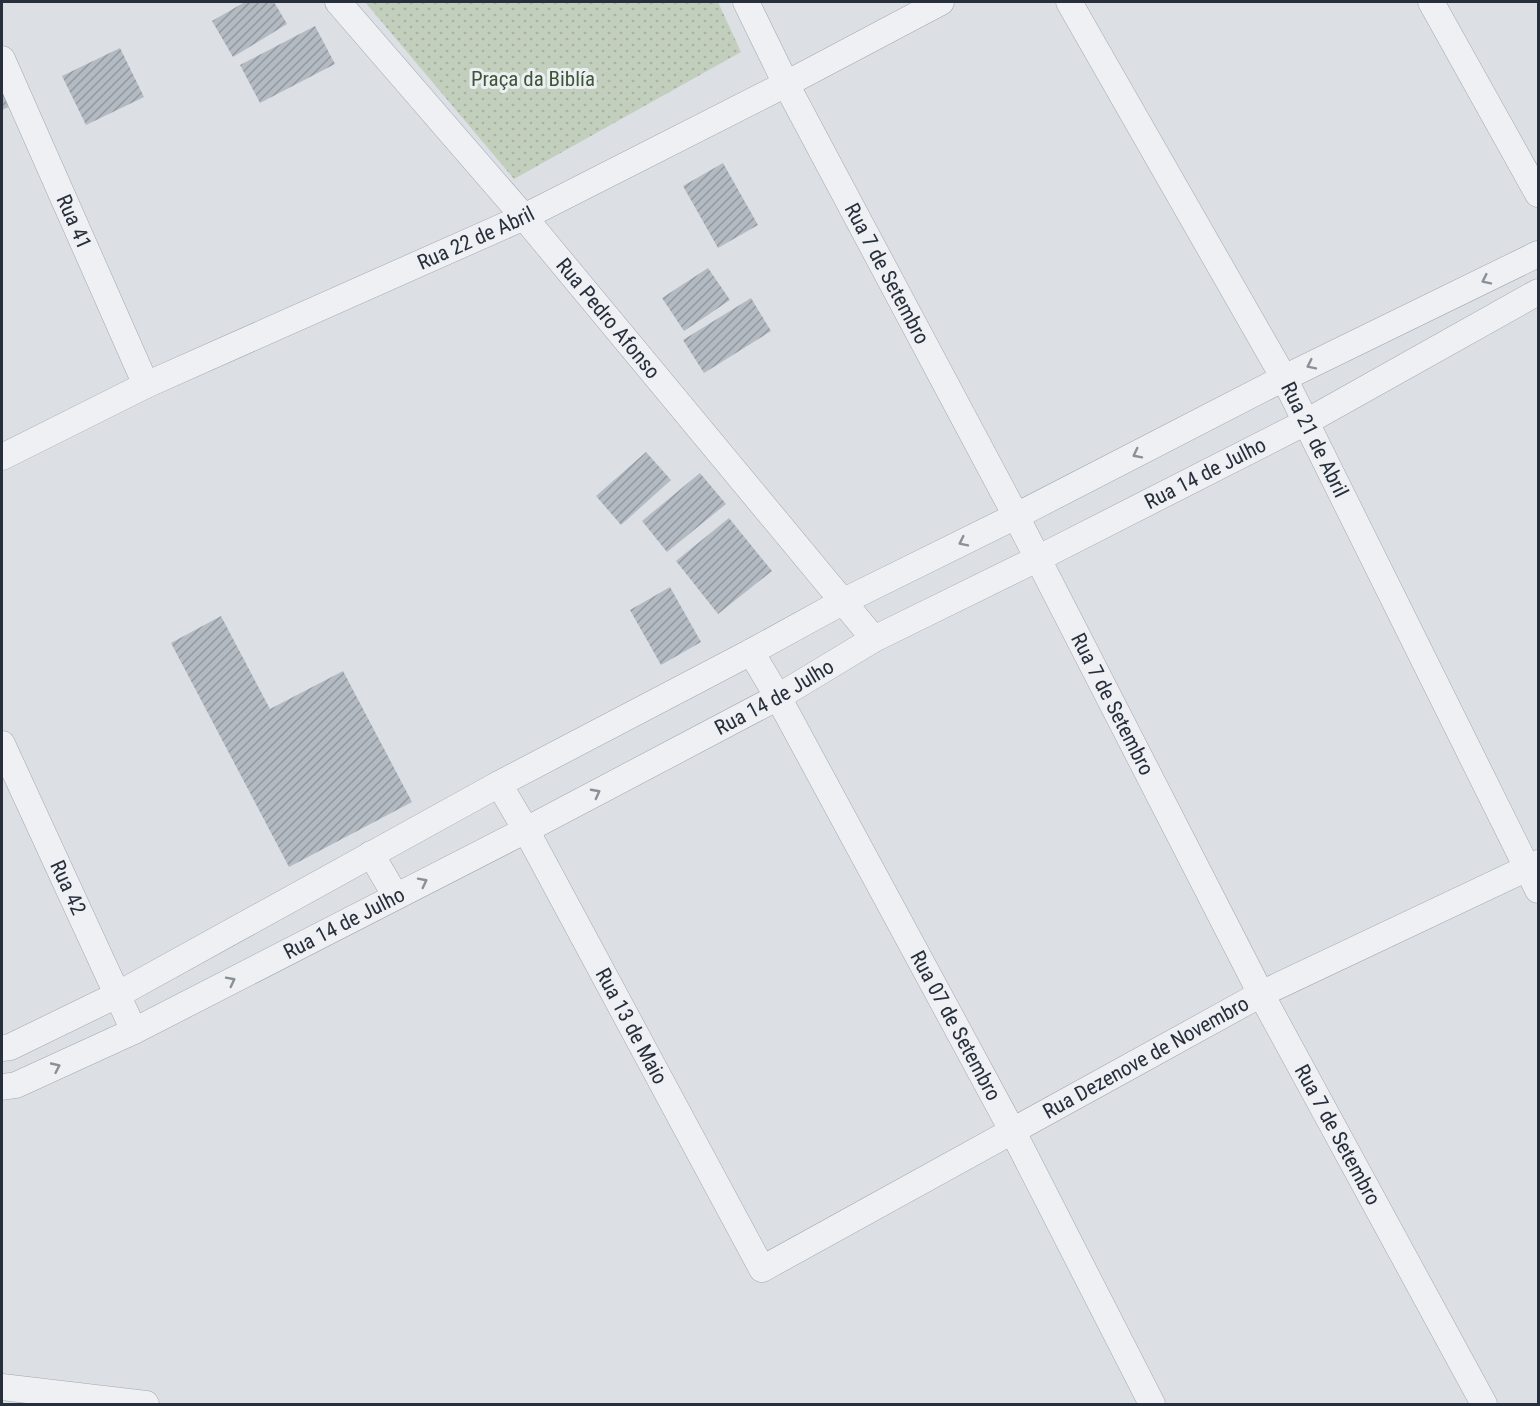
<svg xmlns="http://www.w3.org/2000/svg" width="1540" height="1406" viewBox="0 0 1540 1406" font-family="'Roboto Condensed',sans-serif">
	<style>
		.park { fill: url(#park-dots) }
		.building { fill: url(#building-hatch) }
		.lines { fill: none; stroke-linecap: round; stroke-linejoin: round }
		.street-casing { stroke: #a2a7af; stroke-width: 27 }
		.street { stroke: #eef0f4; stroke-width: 26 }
		.oneway { stroke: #8a9098 }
		.labels { text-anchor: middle; stroke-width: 6; stroke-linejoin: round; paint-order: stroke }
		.park-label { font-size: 21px; fill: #3d5634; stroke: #ebeff3 }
		.street-label { font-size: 21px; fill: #262f3b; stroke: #ebeff3 }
	</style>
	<defs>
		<pattern id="park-dots" width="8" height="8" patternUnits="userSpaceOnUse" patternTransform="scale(1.5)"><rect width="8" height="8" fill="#c3cfbd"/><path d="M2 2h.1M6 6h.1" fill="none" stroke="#a7b2a3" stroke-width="1.8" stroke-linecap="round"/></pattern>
		<pattern id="building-hatch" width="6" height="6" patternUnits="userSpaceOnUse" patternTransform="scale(1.5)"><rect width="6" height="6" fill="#b3bac2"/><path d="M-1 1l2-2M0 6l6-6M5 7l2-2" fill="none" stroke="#91989f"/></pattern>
	</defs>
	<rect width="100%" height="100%" fill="#dce0e5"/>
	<path class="park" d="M365,2H718L741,52L514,179Z"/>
	<g class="building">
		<path d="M245,2H274L287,24L233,57L212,21Z"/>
		<path d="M315,26L335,64L260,103L240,65Z"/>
		<path d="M120,48L144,97L86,125L62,76Z"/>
		<path d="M2,80L13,105L2,110Z"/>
		<path d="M723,163L758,225L718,248L683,186Z"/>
		<path d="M708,268L730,300L684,331L662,298Z"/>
		<path d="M751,298L771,331L704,373L683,340Z"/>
		<path d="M646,452L671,480L621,525L596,496Z"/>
		<path d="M700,473L726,504L667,552L642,521Z"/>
		<path d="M729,518L772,571L718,614L676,561Z"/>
		<path d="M670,587L701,642L661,665L630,610Z"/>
		<path d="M221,616L270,709L343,671L412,802L289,867L171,643Z"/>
	</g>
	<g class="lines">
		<defs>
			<g id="street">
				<path id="s1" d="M338,2L524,217L874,639"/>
				<path id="s2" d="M746,2L786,84L1016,516L1261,994L1484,1404"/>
				<path id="s3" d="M1069,2L1284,378L1538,890"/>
				<path d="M1431,2L1538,194"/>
				<path id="s4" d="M2,59L146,385"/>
				<path id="s5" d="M2,457L146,385L524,217L786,84L941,2"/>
				<path id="s6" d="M751,652L778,697L1013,1132L1152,1404"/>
				<path id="s7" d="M2,744L134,1031"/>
				<path id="s8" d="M499,784L526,830L762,1269L1261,994L1538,863"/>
				<path d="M371,854L395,895"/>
				<path d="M2,1048L10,1047L117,995L499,784L751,652L842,602L1016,516L1284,378L1538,254"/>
				<path id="s9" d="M2,1087L16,1085L134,1031L526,830L778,697L874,639L1037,559L1306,422L1538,292"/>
				<path d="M2,1387L146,1404"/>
			</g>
		</defs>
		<use href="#street" class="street-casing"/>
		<use href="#street" class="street"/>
	</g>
	<defs><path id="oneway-chevron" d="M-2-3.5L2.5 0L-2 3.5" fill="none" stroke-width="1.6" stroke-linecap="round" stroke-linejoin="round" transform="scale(1.5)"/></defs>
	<g class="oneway">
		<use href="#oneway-chevron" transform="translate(1486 280) rotate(154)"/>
		<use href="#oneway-chevron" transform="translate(1311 365) rotate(154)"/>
		<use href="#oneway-chevron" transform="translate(1137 454) rotate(153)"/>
		<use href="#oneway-chevron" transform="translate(963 542) rotate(154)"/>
		<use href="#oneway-chevron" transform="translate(596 793) rotate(-28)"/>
		<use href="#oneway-chevron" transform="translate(423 882) rotate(-27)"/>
		<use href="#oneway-chevron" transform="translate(231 981) rotate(-27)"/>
		<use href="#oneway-chevron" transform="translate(56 1067) rotate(-25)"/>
	</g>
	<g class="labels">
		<g class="park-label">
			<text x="533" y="86">Praça da Biblía</text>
		</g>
		<g class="street-label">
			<text dy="7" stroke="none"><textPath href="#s4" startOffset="178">Rua 41</textPath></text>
			<text dy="7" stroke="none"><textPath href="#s5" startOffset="522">Rua 22 de Abril</textPath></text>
			<text dy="7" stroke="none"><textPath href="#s2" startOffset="306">Rua 7 de Setembro</textPath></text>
			<text dy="7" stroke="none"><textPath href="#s1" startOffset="416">Rua Pedro Afonso</textPath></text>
			<text dy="7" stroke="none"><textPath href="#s3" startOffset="502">Rua 21 de Abril</textPath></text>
			<text dy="7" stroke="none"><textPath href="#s9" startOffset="1352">Rua 14 de Julho</textPath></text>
			<text dy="7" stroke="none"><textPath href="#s9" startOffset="866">Rua 14 de Julho</textPath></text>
			<text dy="7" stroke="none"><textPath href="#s2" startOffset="792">Rua 7 de Setembro</textPath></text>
			<text dy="7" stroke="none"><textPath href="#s7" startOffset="158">Rua 42</textPath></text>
			<text dy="7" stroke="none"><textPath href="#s9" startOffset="380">Rua 14 de Julho</textPath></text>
			<text dy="7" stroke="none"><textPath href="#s8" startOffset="276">Rua 13 de Maio</textPath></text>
			<text dy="7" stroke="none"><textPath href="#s6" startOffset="426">Rua 07 de Setembro</textPath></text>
			<text dy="7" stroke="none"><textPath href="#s8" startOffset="990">Rua Dezenove de Novembro</textPath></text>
			<text dy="7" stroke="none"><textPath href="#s2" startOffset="1278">Rua 7 de Setembro</textPath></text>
		</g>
	</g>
	<rect width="1540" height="1406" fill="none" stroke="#262f3b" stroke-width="6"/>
</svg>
